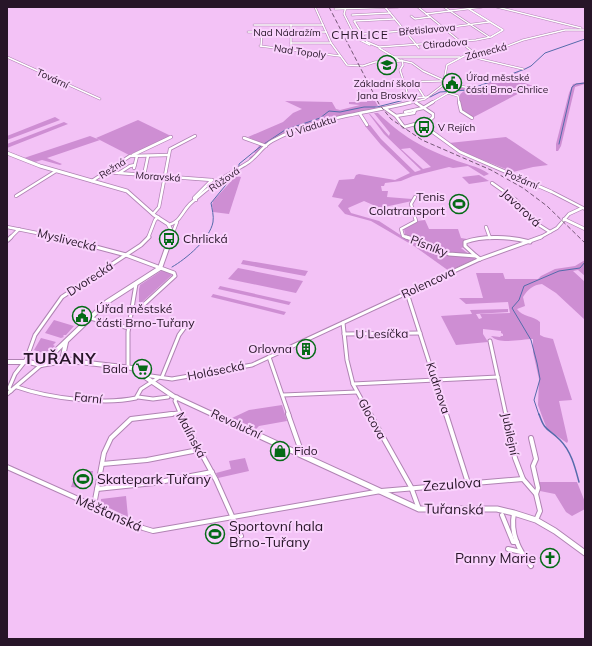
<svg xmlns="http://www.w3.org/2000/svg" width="592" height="646" viewBox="0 0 592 646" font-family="Mulish,sans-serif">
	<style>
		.green { fill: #ce8ed3; fill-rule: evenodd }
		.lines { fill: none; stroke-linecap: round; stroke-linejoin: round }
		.stream-far1 { stroke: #556bab; stroke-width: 1 }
		.stream { stroke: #556bab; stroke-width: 1.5 }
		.minor-far3-casing { stroke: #b083b3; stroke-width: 2.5 }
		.minor-far2-casing { stroke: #b083b3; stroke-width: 4 }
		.minor-far1-casing { stroke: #b083b3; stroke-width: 5 }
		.minor-casing { stroke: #b083b3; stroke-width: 6 }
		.major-far2-casing { stroke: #b083b3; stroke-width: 4.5 }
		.major-far1-casing { stroke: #b083b3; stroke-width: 6 }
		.major-casing { stroke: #b083b3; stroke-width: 7 }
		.minor-far3 { stroke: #fff; stroke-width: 1.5 }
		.minor-far2 { stroke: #fff; stroke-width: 2.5 }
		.minor-far1 { stroke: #fff; stroke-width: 3 }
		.minor { stroke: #fff; stroke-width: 4 }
		.major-far2 { stroke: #fff; stroke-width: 3 }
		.major-far1 { stroke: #fff; stroke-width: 4 }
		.major { stroke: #fff; stroke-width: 5 }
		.rail { stroke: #755776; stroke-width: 1; stroke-dasharray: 4.5 2.5; stroke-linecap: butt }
		.labels { text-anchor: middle; stroke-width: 4; stroke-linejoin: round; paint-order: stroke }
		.far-street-label { font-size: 10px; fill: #271528; stroke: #fad3fd }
		.far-poi-label { font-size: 10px; fill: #271528; stroke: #fad3fd; text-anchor: start }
		.far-quarter-label { font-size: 12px; letter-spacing: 1px; fill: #271528; stroke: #fad3fd }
		.poi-label { font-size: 12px; fill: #271528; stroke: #fad3fd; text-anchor: end }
		.street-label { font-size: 12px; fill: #271528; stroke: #fad3fd }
		.near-poi-label { font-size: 14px; fill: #271528; stroke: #fad3fd; text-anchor: start }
		.near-street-label { font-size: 14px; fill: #271528; stroke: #fad3fd }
		.district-label { font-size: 16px; font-weight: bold; letter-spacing: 1px; fill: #271528; stroke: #fad3fd }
	</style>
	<rect width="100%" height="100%" fill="#f3c2f6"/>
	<g class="green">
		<path d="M518,72H520L507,77L533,86L472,118L461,109C460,99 456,95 466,90L448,91L447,85L471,89Z"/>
		<path d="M585,82V84L575,87L561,146L558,151H556V144L569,93L573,84Z"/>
		<path d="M368,96H372L378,106L375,107L377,110C345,116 301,121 273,139C264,145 259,154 250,159L249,158L256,153H254L261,143L248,137L283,122L293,113L302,109L285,101L332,102L336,109L340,110L360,105L349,104V102H367Z"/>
		<path d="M374,113H378C402,136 421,147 452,159C463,164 479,166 489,174L484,176L468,166L453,168L449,167L413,176L401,181L385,183L384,186H381L382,191H388L387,197L412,199V201L380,208L364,201L348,208L351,213L379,221L402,236L434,247L448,254L473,257L475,259L449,271L414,246L371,221L345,214L338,206L343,199L332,197L339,180L354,179L356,175L359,174L395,180L410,173L381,145L365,126L370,125L381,139L415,172L421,170L384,134L369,114H370L389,136L390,133ZM410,148L431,167L423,169L401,149Z"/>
		<path d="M55,117L60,120L7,140V136Z"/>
		<path d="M138,120L171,136L129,155L96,138Z"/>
		<path d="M64,122L68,124L7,148V144Z"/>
		<path d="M90,136L100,140L47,158L62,164L60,165L42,160L35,162L24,158Z"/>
		<path d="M506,137L548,165L533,167L513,172L458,150L449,143Z"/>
		<path d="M479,175L489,181L469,184L462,177Z"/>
		<path d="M236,176L241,177L229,214L213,212L212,205L213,201Z"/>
		<path d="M425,220L429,229H458L461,238L467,239L464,243L465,247L461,248L470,255L454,254L405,235L404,229L415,223L417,221Z"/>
		<path d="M243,260L308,271L305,276L241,264Z"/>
		<path d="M585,260V276L578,270L573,271L585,282V320L556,293L542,284C533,285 528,289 523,297L525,306L517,309C522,317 534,316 540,322V335L544,337L553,339L572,400L559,401L568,441L567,443L547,429L542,416L538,405L539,379L533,352V339C522,339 499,345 491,336L500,337L501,336H503V334L501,333V331L483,329V334L488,342L456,345L441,316L472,314L470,310L508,309V312L476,314L479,319L482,318L480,314L510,313L508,302L466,304L459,298H483L476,273H503L505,279H538L541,276L555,269L575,266Z"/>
		<path d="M238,268L303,281L296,293L228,279Z"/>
		<path d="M161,271H165L172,275L139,305V289L140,285Z"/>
		<path d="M220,286L291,302L289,305L218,289Z"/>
		<path d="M213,294L286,312L284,315L211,297Z"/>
		<path d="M54,320L74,326L66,335H64L63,336L64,337L61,338L45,333Z"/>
		<path d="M41,338L56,342L53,345L55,346L47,353L46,351L43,353L34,350Z"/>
		<path d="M282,405L287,421L259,426L256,429L232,418L249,410Z"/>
		<path d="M245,458L249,471L218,478L216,473L231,469L229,461Z"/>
		<path d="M90,471H93L91,485L80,488L71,487L75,474Z"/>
		<path d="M539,482H577L585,502V509L572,516L566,512L555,494L540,491Z"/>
		<path d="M126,496L128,517L101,504V499Z"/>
	</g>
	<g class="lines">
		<g class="stream-far1">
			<path d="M430,97L440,92L468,90L525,69L531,66L545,53L585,39"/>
			<path d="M264,144L285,130L320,118L329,111L340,112L364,107H377L412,98"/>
			<path d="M559,144L572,87L576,84L585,83"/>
			<path d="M239,166V164L261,146"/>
			<path d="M172,267C186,259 210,239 213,222C214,216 212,209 211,203L239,169"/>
			<path d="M539,415L534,400L540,379L537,363L531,340L512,308L519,300L524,286L559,271L580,268L585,262"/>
		</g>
		<path class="stream" d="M539,414C545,432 548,428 560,440C571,451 575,467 579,482"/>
		<defs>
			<g id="minor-far3">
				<path d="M315,7L331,43L347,65L363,66L375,62L401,61"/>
				<path d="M346,7L344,14L356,38L370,45"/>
				<path d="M385,7L419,48"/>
				<path d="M418,7L474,53"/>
				<path d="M444,7L489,37"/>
				<path d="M497,7L581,28"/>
				<path d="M335,9L398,7"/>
				<path d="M426,14L482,7"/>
				<path d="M352,15L390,13"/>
				<path d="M411,16L415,19L430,17"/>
				<path d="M394,19L354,21L367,42L379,47L476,40L491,37L503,30L469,9"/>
				<path d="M254,25H323"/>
				<path d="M291,25V50"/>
				<path d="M248,32H326"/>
				<path d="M363,34L444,28L489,22"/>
				<path d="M291,43H331"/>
				<path d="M260,46L340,56"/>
				<path d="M261,46L262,32"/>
				<path d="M379,48L399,60L412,63L423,71L445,81"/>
				<path d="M468,56L523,69"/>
				<path d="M7,57L100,99"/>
				<path d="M387,57H460"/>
				<path d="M402,60L403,65L400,70L408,95L411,98L428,97"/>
				<path d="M414,81L424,97"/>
				<path d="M403,82L441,81"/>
				<path d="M446,84L448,93L458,96L459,103"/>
				<path d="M446,84L471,88"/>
				<path d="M415,102L417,103"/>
				<path d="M408,103L425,99L443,85L447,65L464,56L497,50L523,40L565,30H585"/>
				<path d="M431,103L448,93"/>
			</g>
			<g id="minor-far2">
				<path d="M415,102L433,114V117L426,124L427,128L460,152L552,192L585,209"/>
				<path d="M459,102L461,111L472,118"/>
				<path d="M386,109L396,116L404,127L419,123L426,126"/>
				<path d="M405,112L423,108L433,102"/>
				<path d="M360,114L367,125"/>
				<path d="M396,116L414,113L415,110"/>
				<path d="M244,138L266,146"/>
				<path d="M133,155L171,137"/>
				<path d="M134,168L137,156"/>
				<path d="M105,172L212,180"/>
				<path d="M119,173L130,166L135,165"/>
				<path d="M144,175L148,156"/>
				<path d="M92,181L130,156L168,155"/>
				<path d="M492,183L516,200L539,225L550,232"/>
				<path d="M16,196L56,171"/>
				<path d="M196,200L194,198L212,180"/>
				<path d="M153,214L159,207L170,149L195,136"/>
				<path d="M564,219L585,229"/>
				<path d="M169,225C180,222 182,212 190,204C201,194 218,180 231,173C237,169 243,166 249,162C257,156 263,146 272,141C315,117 365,114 412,102"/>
				<path d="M7,227L62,238"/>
				<path d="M486,227L490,238"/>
				<path d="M172,235L177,222"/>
				<path d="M10,238L19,229"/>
				<path d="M148,238L155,220L158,217"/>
				<path d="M409,238L403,236L401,229L416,221L411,204L415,197"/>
				<path d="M539,238L557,228L569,214L582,208"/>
			</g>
			<g id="minor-far1">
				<path d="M58,237L126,255L174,273L175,276L139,309L132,313"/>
				<path d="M406,237L434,246L449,254L476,256L480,259"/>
				<path d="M8,240L11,237"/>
				<path d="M476,256L465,246V242C484,235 511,237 530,242"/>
				<path d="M407,293L446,415"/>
				<path d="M90,318L129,328"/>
				<path d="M343,323L347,360L353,384L370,415"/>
				<path d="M344,334L420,333"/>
				<path d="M490,341L506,415"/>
				<path d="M269,357L289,415"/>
				<path d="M128,367V332L136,284"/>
				<path d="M144,375L172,379L252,365L480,259L541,237"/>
				<path d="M162,377L179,335L187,324"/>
				<path d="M353,384L498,377"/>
				<path d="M17,387C48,398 104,405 136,398L141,389L158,378"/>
				<path d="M11,391L9,388L15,374L26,360L35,335L62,297L141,245L149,237"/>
				<path d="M7,394L41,365"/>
				<path d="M283,395L357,392"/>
				<path d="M138,397L153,399L168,397"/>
				<path d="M177,397L175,401L181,415"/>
				<path d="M164,415L178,413"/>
			</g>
			<g id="minor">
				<path d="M180,414L216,480L241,536"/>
				<path d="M288,414L300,448L299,454"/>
				<path d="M370,414L411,487L419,509"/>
				<path d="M446,414L468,483"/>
				<path d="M506,414L515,458L523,479L536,494L540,511L536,520"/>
				<path d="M531,438L536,459L533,466L538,488L536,494"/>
				<path d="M102,464L147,460L198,450"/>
				<path d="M7,467L143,528L153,531L381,491L523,479"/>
				<path d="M97,489L154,483L212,472"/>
				<path d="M94,505L104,453L111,438L131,419L172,414"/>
				<path d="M514,513C510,534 519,550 531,566"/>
				<path d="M502,515L513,542H517"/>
				<path d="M508,549L521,552"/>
			</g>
			<path id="major-far2" d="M7,153L40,166L127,191L154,215L168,224L172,232L171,238"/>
			<g id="major-far1">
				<path d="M66,342L63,356L67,359L79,362L132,368L173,396L214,415"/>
				<path d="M7,362H29L41,365L69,360"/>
				<path d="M41,365L107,302L160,268L171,237"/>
			</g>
			<path id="major" d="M212,414L419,509H497L514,513L536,520L555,531L585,553"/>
		</defs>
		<use href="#minor-far3" class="minor-far3-casing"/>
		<use href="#minor-far2" class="minor-far2-casing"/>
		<use href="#minor-far1" class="minor-far1-casing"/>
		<use href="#minor" class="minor-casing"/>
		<use href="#major-far2" class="major-far2-casing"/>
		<use href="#major-far1" class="major-far1-casing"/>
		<use href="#major" class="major-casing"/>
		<use href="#minor-far3" class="minor-far3"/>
		<use href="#minor-far2" class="minor-far2"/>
		<use href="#minor-far1" class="minor-far1"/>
		<use href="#minor" class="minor"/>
		<use href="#major-far2" class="major-far2"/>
		<use href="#major-far1" class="major-far1"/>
		<use href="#major" class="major"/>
		<path class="rail" d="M329,7L379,104L391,119L422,140L491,170L523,188L547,206L585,243"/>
	</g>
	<defs>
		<symbol id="school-ring" viewBox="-11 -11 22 22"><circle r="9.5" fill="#fad3fd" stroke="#046a16" stroke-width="1.5"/><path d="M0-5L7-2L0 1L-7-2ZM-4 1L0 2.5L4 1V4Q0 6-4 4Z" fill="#046a16"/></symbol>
		<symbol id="civic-ring" viewBox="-11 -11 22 22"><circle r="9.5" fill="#fad3fd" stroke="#046a16" stroke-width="1.5"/><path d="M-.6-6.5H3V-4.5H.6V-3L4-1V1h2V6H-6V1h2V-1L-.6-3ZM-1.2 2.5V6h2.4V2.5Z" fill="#046a16"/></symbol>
		<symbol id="bus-ring" viewBox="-11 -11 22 22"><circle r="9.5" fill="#fad3fd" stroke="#046a16" stroke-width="1.5"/><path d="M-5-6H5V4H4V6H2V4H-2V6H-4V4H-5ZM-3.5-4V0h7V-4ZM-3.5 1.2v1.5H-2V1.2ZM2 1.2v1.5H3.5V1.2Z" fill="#046a16"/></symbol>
		<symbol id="stadium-ring" viewBox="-11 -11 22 22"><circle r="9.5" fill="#fad3fd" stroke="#046a16" stroke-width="1.5"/><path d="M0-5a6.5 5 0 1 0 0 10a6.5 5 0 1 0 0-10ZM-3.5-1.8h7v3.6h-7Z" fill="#046a16"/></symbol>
		<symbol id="building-ring" viewBox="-11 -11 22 22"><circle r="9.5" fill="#fad3fd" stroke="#046a16" stroke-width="1.5"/><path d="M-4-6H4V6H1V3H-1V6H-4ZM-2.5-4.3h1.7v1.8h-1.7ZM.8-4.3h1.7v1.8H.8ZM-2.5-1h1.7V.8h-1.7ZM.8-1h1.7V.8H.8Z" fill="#046a16"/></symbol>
		<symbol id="supermarket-ring" viewBox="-11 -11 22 22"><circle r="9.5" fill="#fad3fd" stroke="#046a16" stroke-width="1.5"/><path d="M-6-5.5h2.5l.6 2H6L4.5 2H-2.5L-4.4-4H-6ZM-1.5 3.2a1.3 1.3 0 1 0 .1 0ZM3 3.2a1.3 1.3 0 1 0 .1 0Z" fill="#046a16"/></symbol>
		<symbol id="shop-ring" viewBox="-11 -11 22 22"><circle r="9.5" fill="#fad3fd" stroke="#046a16" stroke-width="1.5"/><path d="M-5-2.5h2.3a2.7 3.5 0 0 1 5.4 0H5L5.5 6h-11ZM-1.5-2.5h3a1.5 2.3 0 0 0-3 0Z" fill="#046a16"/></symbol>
		<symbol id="church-ring" viewBox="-11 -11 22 22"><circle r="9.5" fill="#fad3fd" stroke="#046a16" stroke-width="1.5"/><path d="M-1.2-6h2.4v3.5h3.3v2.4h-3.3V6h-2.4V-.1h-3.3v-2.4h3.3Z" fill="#046a16"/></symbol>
	</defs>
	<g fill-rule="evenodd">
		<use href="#school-ring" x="376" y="54" width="22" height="22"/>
		<use href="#civic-ring" x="441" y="72" width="22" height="22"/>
		<use href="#bus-ring" x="413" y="116" width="22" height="22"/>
		<use href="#stadium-ring" x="448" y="193" width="22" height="22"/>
		<use href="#bus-ring" x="158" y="228" width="22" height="22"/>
		<use href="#civic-ring" x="71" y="305" width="22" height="22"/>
		<use href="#building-ring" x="295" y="338" width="22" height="22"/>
		<use href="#supermarket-ring" x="131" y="358" width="22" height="22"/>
		<use href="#shop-ring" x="269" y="440" width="22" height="22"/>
		<use href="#stadium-ring" x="72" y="468" width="22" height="22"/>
		<use href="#stadium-ring" x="204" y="523" width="22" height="22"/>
		<use href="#church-ring" x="539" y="547" width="22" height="22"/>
	</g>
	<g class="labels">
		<g class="far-street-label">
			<text transform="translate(427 29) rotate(-5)" y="4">Břetislavova</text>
			<text x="287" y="36">Nad Nádražím</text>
			<text transform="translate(445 43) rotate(-5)" y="4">Ctiradova</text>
			<text transform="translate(300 51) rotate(8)" y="4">Nad Topoly</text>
			<text transform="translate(486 51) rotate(-15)" y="4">Zámecká</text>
			<text transform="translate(53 78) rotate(25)" y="4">Tovární</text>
			<text transform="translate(311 126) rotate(-18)" y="4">U Viaduktu</text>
			<text transform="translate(112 168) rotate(-33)" y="4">Režná</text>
			<text transform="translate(158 176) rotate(4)" y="4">Moravská</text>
			<text transform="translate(224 179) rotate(-35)" y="4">Růžová</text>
			<text transform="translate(522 179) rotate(23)" y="4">Požární</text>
		</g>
		<g class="far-poi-label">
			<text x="466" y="81">Úřad městské<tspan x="466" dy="12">části Brno-Chrlice</tspan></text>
			<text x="387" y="87" text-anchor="middle">Základní škola<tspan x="387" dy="12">Jana Broskvy</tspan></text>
			<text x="438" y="131">V Rejích</text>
		</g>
		<g class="far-quarter-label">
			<text x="360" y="39">CHRLICE</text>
		</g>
		<g class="poi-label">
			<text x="445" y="201">Tenis<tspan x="445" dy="14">Colatransport</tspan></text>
			<text x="183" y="243" text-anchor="start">Chrlická</text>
			<text x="96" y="313" text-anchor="start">Úřad městské<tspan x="96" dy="14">části Brno-Tuřany</tspan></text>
			<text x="292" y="353">Orlovna</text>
			<text x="128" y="373">Bala</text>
			<text x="294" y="455" text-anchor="start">Fido</text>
		</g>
		<g class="street-label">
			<text transform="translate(521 208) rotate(43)" y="4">Javorová</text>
			<text transform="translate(67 240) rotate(14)" y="4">Myslivecká</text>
			<text transform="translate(429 246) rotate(21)" y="4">Písníky</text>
			<text transform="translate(90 279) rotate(-33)" y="4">Dvorecká</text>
			<text transform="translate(428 283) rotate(-25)" y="4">Rolencova</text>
			<text transform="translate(382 334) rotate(-1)" y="4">U Lesíčka</text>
			<text transform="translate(216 371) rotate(-11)" y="4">Holásecká</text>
			<text transform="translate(438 388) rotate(72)" y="4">Kudrnova</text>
			<text transform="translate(88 398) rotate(6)" y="4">Farní</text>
			<text transform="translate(372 419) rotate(61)" y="4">Glocova</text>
			<text transform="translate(236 424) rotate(25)" y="4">Revoluční</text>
			<text transform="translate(510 434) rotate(78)" y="4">Jubilejní</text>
			<text transform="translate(191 435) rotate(62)" y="4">Malínská</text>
		</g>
		<g class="near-poi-label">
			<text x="97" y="484">Skatepark Tuřany</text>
			<text x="229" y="531">Sportovní hala<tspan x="229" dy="16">Brno-Tuřany</tspan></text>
			<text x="536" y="563" text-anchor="end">Panny Marie</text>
		</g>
		<g class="near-street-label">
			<text transform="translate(452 484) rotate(-4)" y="5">Zezulova</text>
			<text transform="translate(454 509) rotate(1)" y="5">Tuřanská</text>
			<text transform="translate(109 513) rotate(24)" y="5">Měšťanská</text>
		</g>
		<g class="district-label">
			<text x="60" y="364">TUŘANY</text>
		</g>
	</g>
	<rect width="592" height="646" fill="none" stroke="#271528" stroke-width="16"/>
</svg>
